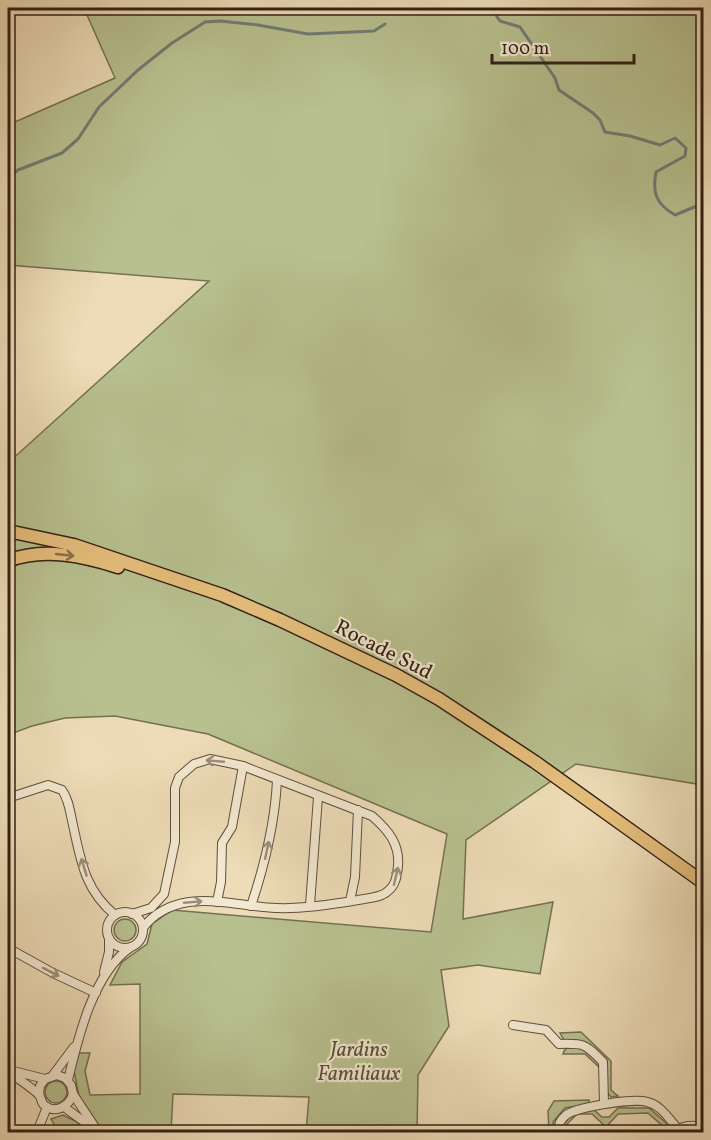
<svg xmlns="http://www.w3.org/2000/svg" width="711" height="1140" viewBox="0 0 711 1140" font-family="Vollkorn,serif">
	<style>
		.green { fill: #b8c08f; stroke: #747052; stroke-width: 1.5 }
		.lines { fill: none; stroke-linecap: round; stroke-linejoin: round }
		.stream { stroke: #707c75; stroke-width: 3 }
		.street-casing { stroke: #5f4f3e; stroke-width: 10 }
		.primary-casing { stroke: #302015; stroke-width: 15 }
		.street { stroke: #f3e8d0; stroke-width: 8 }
		.primary { stroke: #e6be7c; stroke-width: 12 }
		.oneway { stroke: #8b6f48 }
		.oneway2 { stroke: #9b8e7c }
		.labels { text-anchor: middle; stroke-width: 4.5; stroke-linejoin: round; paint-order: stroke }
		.street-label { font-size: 21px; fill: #302015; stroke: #f3e8d0 }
		.park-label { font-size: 21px; font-style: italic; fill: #59503a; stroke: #f3e8d0 }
	</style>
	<rect width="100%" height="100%" fill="#eddcb7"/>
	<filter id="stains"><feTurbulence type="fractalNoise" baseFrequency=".00333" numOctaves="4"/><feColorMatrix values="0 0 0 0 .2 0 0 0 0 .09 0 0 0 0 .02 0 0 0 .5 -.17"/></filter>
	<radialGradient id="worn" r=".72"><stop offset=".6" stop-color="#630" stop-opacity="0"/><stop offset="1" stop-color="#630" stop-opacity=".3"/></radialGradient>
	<g class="green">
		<path d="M105,8H703V785L576,764L466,840L463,919L553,902L540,974L478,965L441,970L449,1026L418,1075L417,1132H306L309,1097L173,1094L171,1132H103L79,1096L74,1071L79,1053H90L85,1071L90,1095L140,1094V984L110,985L122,962L147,944L152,924L172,910L431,932L447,834L208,734L115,716L65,718L32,726L8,735V463L209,281L8,265V125L115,78L87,15Z"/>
		<circle cx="125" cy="930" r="11"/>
		<path d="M581,1032L611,1061V1090L618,1096L611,1097L607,1092V1062C591,1045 589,1039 564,1040L560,1033Z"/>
		<path d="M567,1048H584L599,1062V1067L585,1054H563L564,1051Z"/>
		<circle cx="56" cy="1092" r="11"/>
		<path d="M589,1100V1104L565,1108L553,1122L554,1132H549L548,1111L554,1101Z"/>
		<path d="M618,1108H649L673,1129L670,1132H666L667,1130L648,1113L618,1114L606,1127L592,1114H577L564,1127V1132H562L561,1127L574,1112L594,1110L602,1117H609Z"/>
		<path d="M63,1115L77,1122L87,1132C72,1133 58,1135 51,1119Z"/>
	</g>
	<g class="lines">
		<g class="stream">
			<path d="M491,8L500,21L520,27L555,78L559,90L593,113L600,120L605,132L630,136L660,145L675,138L686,148L685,156L656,172C652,193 656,204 675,215L704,203"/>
			<path d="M8,178L18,170L62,153L78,139L99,107L138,70L172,43L205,22L220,21L258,25L308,34L374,31L385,24"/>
		</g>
		<defs>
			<g id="street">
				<path d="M8,798L48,785L62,790C69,800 70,812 73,825C81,862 85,890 115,915"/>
				<path d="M350,901L355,877L358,810"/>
				<path d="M217,902L221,882L222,843L232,827L243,766"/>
				<path d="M310,905L318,797"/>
				<path d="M251,906C265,864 275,824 277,780"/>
				<circle cx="125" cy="930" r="18"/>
				<path d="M132,914L151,908L164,894L175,842V788L179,777L194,764L210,759L243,766L372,816C388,830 400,844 398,866C397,875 396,885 388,891C381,898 367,898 358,900C335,904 298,909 276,908C247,907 218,898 189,902C170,905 154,913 143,928"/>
				<path d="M8,948L53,973L96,993"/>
				<path d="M104,972L109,952V939"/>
				<path d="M513,1025L546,1030L559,1044C585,1043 585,1044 603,1062L604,1104"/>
				<path d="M9,1070L45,1079"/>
				<path d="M8,1071C15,1077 34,1089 39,1095C41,1097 41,1101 43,1104C54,1115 69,1107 73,1094"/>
				<path d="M53,1075L74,1047"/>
				<path d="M68,1080C78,1038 93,973 131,947"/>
				<path d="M39,1095L40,1086L45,1079L57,1075L65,1078L71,1085L73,1094L98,1132"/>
				<path d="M64,1107L90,1126"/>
				<path d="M37,1132L47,1107"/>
				<path d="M558,1132C558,1127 560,1120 565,1116C573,1107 635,1098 647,1102C661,1105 669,1119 678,1129"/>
				<path d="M675,1132C682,1124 694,1125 704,1127"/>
			</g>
			<g id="primary">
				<path d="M8,531L74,545L222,595L280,620L396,675L439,699L535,762L704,883"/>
				<path d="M8,561C43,547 83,556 118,567"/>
			</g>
		</defs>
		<use href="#street" class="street-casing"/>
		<use href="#primary" class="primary-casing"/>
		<use href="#street" class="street"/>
		<use href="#primary" class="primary"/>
	</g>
	<defs><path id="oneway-shaft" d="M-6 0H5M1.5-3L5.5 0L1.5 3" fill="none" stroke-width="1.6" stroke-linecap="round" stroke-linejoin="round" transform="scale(1.5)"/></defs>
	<use class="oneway" href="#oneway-shaft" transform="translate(65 555) rotate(6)"/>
	<g class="oneway2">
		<use href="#oneway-shaft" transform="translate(215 761) rotate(-175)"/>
		<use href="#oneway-shaft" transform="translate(267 850) rotate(-78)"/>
		<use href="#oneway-shaft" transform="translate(84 867) rotate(-107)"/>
		<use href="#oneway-shaft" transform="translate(396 876) rotate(-77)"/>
		<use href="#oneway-shaft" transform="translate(193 902) rotate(-5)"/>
		<use href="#oneway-shaft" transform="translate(51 972) rotate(27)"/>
	</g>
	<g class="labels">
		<g class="street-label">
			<text transform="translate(384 649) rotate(27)" y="7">Rocade Sud</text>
		</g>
		<g class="park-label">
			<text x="359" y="1056">Jardins<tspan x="359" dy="24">Familiaux</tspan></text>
		</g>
	</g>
	<rect width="711" height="1140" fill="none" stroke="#eddcb7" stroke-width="30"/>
	<rect x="9" y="9" width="693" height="1122" fill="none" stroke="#302015" stroke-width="3"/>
	<rect x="15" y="15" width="681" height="1110" fill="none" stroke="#302015" stroke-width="1.5"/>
	<path d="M492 54v9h142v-9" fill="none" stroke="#302015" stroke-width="3"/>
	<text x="501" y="54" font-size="18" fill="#302015" stroke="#f3e8d0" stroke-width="4.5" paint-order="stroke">100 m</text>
	<rect width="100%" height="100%" filter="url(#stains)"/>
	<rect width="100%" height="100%" fill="url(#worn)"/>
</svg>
